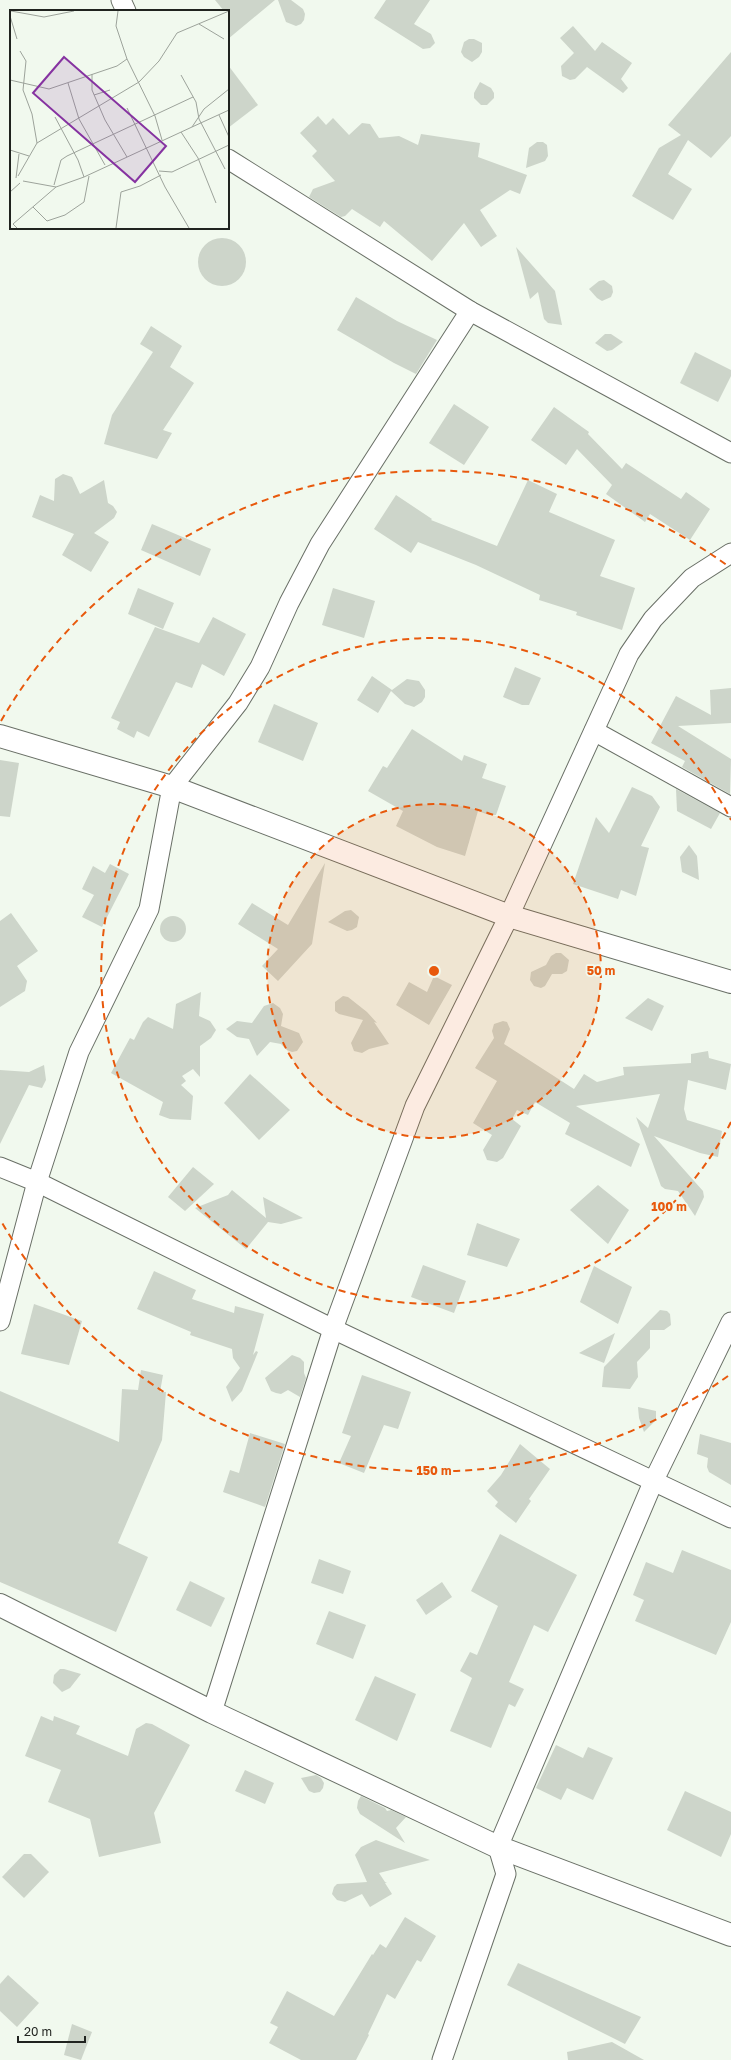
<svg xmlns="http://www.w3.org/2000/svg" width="731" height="2060" viewBox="0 0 731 2060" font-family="'Golos Text',sans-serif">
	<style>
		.building { fill: #cdd5ca }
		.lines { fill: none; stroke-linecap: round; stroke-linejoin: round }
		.street-casing { stroke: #6a7067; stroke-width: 21 }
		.secondary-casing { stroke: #6a7067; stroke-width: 24 }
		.street { stroke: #fff; stroke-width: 19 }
		.secondary { stroke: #fff; stroke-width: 22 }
		.ring { fill: none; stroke: #e8590c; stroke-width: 2; stroke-dasharray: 7 5 }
		.inset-road { fill: none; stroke: #9da39b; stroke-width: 1 }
		.view { fill: #8633a1; fill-opacity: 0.15; stroke: #8633a1; stroke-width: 2 }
		.inset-edge { fill: none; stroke: #20231f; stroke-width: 2 }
		.centre { fill: #e8590c; stroke: #f1f9ee; stroke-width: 2 }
		.ring-label { font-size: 12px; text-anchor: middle; font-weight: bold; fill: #e8590c; stroke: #f1f9ee; stroke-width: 3.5; stroke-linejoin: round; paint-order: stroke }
	</style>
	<rect width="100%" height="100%" fill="#f1f9ee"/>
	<g class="building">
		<path d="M215,0H275L228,39V11H224Z"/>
		<path d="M278,0H291L303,9L305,14L304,20L301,24L296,26L286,22Z"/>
		<path d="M386,0H430L414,24L431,34L435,43L430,48L423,49L374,18Z"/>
		<path d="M573,26L595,51L602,42L632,63L621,79L628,88L623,93L587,67L575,79L570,80L562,76L561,66L574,53L560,38Z"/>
		<path d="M469,39H474L482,43V52L479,57L472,62L464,57L461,52L464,42Z"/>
		<path d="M731,52V136L711,158L688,140L668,174L692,189L673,220L632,196L659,148L681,135L668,125Z"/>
		<path d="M228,65L258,105L228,128Z"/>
		<path d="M480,82L491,88L494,93V98L487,105H481L474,98V93Z"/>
		<path d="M318,116L326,125L333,118L349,135L362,123L370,124L379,138L399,136L418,145L421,134L480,143L478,157L527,175L520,194L510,190L480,210L497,236L481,247L464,223L432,261L384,221L380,227L352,209L345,216L341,217L309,197L313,189L335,181L312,156L317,151L300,133Z"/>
		<path d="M537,142H543L547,145L548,156L545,161L526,168L529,148Z"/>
		<circle cx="222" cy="262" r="24"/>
		<path d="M516,247L555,291L562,325L548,323L544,319L538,292L530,299Z"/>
		<path d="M604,280L612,286L613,292L611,297L602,301L597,298L589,289L599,281Z"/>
		<path d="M356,297L397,321L437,340L416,374L394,363L337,330Z"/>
		<path d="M151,326L182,346L170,367L194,383L163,430L172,433L157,459L104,444L112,415L153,352L140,344Z"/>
		<path d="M605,334H611L623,342L612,350L607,351L595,343Z"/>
		<path d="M695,352L731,370V376L718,402L680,383Z"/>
		<path d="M454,404L489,427L464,465L429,443Z"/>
		<path d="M554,407L589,432L588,434L622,469L626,463L681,499L686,492L710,509L690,540L650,514L645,522L606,494L612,485L577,449L566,465L531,440Z"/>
		<path d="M63,474L72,477L80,494L104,480L108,503L113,506L117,512L114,518L94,533L109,542L91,572L62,555L74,534L32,517L40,495L54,501L55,479Z"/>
		<path d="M528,480L557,494L549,512L615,540L600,576L635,588L622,630L576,615L577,612L539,600L540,595L476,565L418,542L411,553L374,529L396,495L432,519L431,520L497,546Z"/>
		<path d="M152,524L211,549L200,576L141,550Z"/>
		<path d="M138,588L174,603L163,629L128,614Z"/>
		<path d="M333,588L375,601L364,638L322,625Z"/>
		<path d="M213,617L246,634L224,676L202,664L192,688L176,682L149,737L137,731L134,738L117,729L120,722L111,718L155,627L199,643Z"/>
		<path d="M515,667L541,678L529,705H522L503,697Z"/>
		<path d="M372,676L392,690L407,679L419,681L425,690V697L422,702L414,707L405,704L391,691L378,713L357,700Z"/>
		<path d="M731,688V723L678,726L731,759L730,794L682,767L685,761L651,743L676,696L711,715L710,690Z"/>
		<path d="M274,704L318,723L303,761L258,742Z"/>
		<path d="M412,729L462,761L464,755L487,764L482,778L506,786L496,815H489L478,811L465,856L437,847L396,826L403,811L368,791L383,766L387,768Z"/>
		<path d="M0,760L19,763L10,817L0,816Z"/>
		<path d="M632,787L652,796L660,807L641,846L649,848L636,896L621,890L618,899L573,884L596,817L609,833Z"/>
		<path d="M676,789L720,813L711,829L677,811Z"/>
		<path d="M689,845L697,856L699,880L682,872L680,857Z"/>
		<path d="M325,863L312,944L278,981L262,966L278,949L238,924L252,903L288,925Z"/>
		<path d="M110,864L129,874L102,927L82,917L94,895L82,889L93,866L105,873Z"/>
		<path d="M351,910L359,917L357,927L352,930L347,931L328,922L345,911Z"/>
		<path d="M11,913L38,951L17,966L27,981L25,991L0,1007V921Z"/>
		<circle cx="173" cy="929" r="13"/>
		<path d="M556,953H561L569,960L567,971L562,974H552L545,986L541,988L534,986L530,980L531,972L546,965L551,956Z"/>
		<path d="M434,976L452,985L429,1025L396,1005L409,982L427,992Z"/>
		<path d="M201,992L199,1016L210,1021L216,1030L211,1038L200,1046V1077L193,1069L182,1076L186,1081L181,1085L193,1096L191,1120L170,1119L159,1115L163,1102L111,1073L130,1038L134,1040L143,1022L148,1017L173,1029L176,1004Z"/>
		<path d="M343,996L348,997L367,1012L377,1023L374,1022L389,1044L369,1049L362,1053L354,1051L351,1043L363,1020L339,1014L335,1011V1002Z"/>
		<path d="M648,998L664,1006L652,1031L625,1018Z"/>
		<path d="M273,1003L280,1008L283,1014L281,1026L299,1033L303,1042L297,1051L292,1052L287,1050L281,1044L270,1042L257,1056L249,1039L237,1037L226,1029L237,1021L252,1023L264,1006Z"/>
		<path d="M503,1021L507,1022L510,1029L504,1044L574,1089L584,1074L597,1082L624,1075L623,1067L691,1063V1054L708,1051L709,1058L731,1064L726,1090L688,1080L684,1109L687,1120L722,1131L718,1157L700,1153L654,1136L703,1191L704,1197L695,1216L678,1191L665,1189L661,1186L636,1117L648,1128L660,1094L576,1106L640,1144L631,1167L565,1134L570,1123L535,1102L528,1115L517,1110L512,1119L521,1126L503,1158L497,1162L487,1160L483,1150L492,1135L473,1123L497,1081L475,1068L494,1038L492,1031L494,1024Z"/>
		<path d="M44,1065L46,1080L42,1088L29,1085L0,1144V1070L29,1072Z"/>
		<path d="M250,1074L290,1110L259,1140L224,1103Z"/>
		<path d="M193,1167L214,1184L185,1211L168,1197Z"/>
		<path d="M598,1185L629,1210L608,1244L570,1210Z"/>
		<path d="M232,1190L266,1218L263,1197L303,1218L281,1224L268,1222L246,1249L195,1208L228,1195Z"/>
		<path d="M477,1223L520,1239L507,1267L467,1255Z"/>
		<path d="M423,1265L466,1281L454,1313L411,1297Z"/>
		<path d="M594,1266L632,1287L618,1324L580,1302Z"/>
		<path d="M154,1271L196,1290L192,1299L234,1313L235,1306L264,1314L253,1355L256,1351L258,1352L242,1391L232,1402L226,1387L240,1368L233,1358L232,1349L190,1335L191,1332L137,1309Z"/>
		<path d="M34,1304L82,1321L69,1365L21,1354Z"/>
		<path d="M660,1310L667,1311L670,1314L671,1325L664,1330H650V1348L637,1362L638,1377L630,1389L602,1387L604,1367Z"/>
		<path d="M615,1333L604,1363L579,1353Z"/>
		<path d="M292,1355L300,1358L304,1362V1373L306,1378L300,1397L288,1390L281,1394L276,1393L271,1391L265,1378Z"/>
		<path d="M141,1370L163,1375L160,1392H166L162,1440L118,1543L148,1557L116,1632L0,1582V1391L119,1442L122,1389L138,1390Z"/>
		<path d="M362,1375L411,1392L398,1429L384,1425L364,1473L339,1463L351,1436L342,1433Z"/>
		<path d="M638,1407L656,1411V1420L644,1432L639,1418Z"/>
		<path d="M250,1433L285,1444L265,1507L223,1492L230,1470L239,1473Z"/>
		<path d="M700,1434L731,1443V1485L709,1472L707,1467L708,1458L697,1454Z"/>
		<path d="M520,1444L550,1469L529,1499L531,1501L516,1523L495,1506L498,1502L487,1491L501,1475Z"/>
		<path d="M500,1534L577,1575L548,1632L534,1625L509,1682L524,1689L515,1707L509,1704L491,1748L450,1731L472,1678L460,1671L470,1652L477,1655L498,1606L471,1591Z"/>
		<path d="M682,1550L731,1570V1622L716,1655L635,1621L644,1600L633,1595L646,1562L673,1573Z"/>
		<path d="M319,1559L351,1571L343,1594L311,1583Z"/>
		<path d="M190,1581L225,1598L211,1627L176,1610Z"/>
		<path d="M442,1582L452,1597L426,1615L416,1600Z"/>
		<path d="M329,1611L366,1625L353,1659L316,1644Z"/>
		<path d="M60,1669H64L81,1674L70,1688L62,1692L53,1683L54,1675Z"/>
		<path d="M375,1676L416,1694L397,1741L355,1720Z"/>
		<path d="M41,1716L53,1721L54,1716L80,1726L76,1734L128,1756L136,1729L146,1723L152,1724L190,1745L154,1813L161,1843L99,1857L90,1819L48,1802L61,1770L25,1756Z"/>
		<path d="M556,1745L583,1758L588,1747L613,1758L593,1800L567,1788L561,1800L536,1788Z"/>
		<path d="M245,1770L274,1783L265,1804L235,1791Z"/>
		<path d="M316,1775L321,1778L324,1783L323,1788L320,1792L314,1793L309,1791L301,1778Z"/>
		<path d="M685,1791L731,1812V1834L721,1857L667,1830Z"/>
		<path d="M361,1796L385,1808L387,1811L391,1810L406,1817L396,1828L405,1843L360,1814L357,1808L358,1801Z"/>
		<path d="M376,1840L430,1860L379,1873L385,1882H387L385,1883L392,1894L370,1907L362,1894L345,1902L337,1900L332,1894L334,1887L337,1884L367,1882L355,1855L361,1847Z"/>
		<path d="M24,1854H31L49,1872L24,1898L2,1877Z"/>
		<path d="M405,1917L436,1936L421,1962L417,1960L395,1999L387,1994L368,2034L369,2035L356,2060H301L269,2043L278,2027L270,2023L287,1991L334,2016L372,1954L373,1955L380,1944L386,1948Z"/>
		<path d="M518,1963L641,2017L625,2044L507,1985Z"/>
		<path d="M8,1975L39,2003L17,2027L0,2011V1984Z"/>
		<path d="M72,2024L92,2032L81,2060L64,2055Z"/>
		<path d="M612,2042L644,2060H568L567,2052Z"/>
	</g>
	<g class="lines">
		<defs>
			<g id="street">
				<path d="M121,0L126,11"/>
				<path d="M228,159L470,311L731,453"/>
				<path d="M594,731L731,807"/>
				<path d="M0,1167L37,1182L333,1329L731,1518"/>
				<path d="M0,1321L37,1182L79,1052L149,909L172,787L238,703L260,667L289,603L320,544L470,311"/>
				<path d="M212,1712L333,1329L415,1106L509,916L629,654L653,619L692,578L731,553"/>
				<path d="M442,2060L506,1874L498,1847L654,1480L731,1322"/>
			</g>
			<g id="secondary">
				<path d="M0,736L172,787L509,916L731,982"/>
				<path d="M0,1605L212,1712L498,1847L731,1935"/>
			</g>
		</defs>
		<use href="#street" class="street-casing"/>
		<use href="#secondary" class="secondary-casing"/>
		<use href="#street" class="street"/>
		<use href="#secondary" class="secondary"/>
	</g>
	<circle cx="434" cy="971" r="167" fill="#e8590c" fill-opacity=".12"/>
	<g class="ring">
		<circle cx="434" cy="971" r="167"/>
		<path d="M731 1122A333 333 0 1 1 731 820"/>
		<path d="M728 1376A500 500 0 0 1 1 1221M1 721A500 500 0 0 1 728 566"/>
	</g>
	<g transform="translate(10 10)">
		<rect width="219" height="219" fill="#f1f9ee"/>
		<path class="inset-road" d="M1,1L34,7L64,1M108,1L106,16L117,49L145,106L152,130M0,6L7,29M189,14L214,29M10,41L16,51L13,80L22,104L27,133M82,64V80L95,110L117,147M171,65L186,92L189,109L215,159M0,70L39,79L107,56L117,49M58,73L69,109L95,155M84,85L100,80M117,98L155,177L179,218M209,105L219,127M45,107L68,150L74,167M182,117L219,100M171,122L188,148L206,193M0,140L19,146M149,161L162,162L219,135M8,166L27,133L129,72L149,51L167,23L219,1M6,168L9,144M13,171L46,177L74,167L182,117L194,99L219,79M44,175L51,150L57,146L183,87M0,182L10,173M111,182L130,176L151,165M23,197L37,211L55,205L74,192L79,166M7,218L3,214L46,177M106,218L111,182"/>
		<path class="view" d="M54,47L156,136L125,172L23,83Z"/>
		<rect width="219" height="219" class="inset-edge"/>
	</g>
	<circle cx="434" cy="971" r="6" class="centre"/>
	<g class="ring-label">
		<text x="601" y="975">50 m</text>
		<text x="669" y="1211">100 m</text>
		<text x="434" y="1475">150 m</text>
	</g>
	<path d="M18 2036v6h67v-6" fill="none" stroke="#20231f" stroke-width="2"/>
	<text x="24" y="2036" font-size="12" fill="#20231f" stroke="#f1f9ee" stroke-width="3" paint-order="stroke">20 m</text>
</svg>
